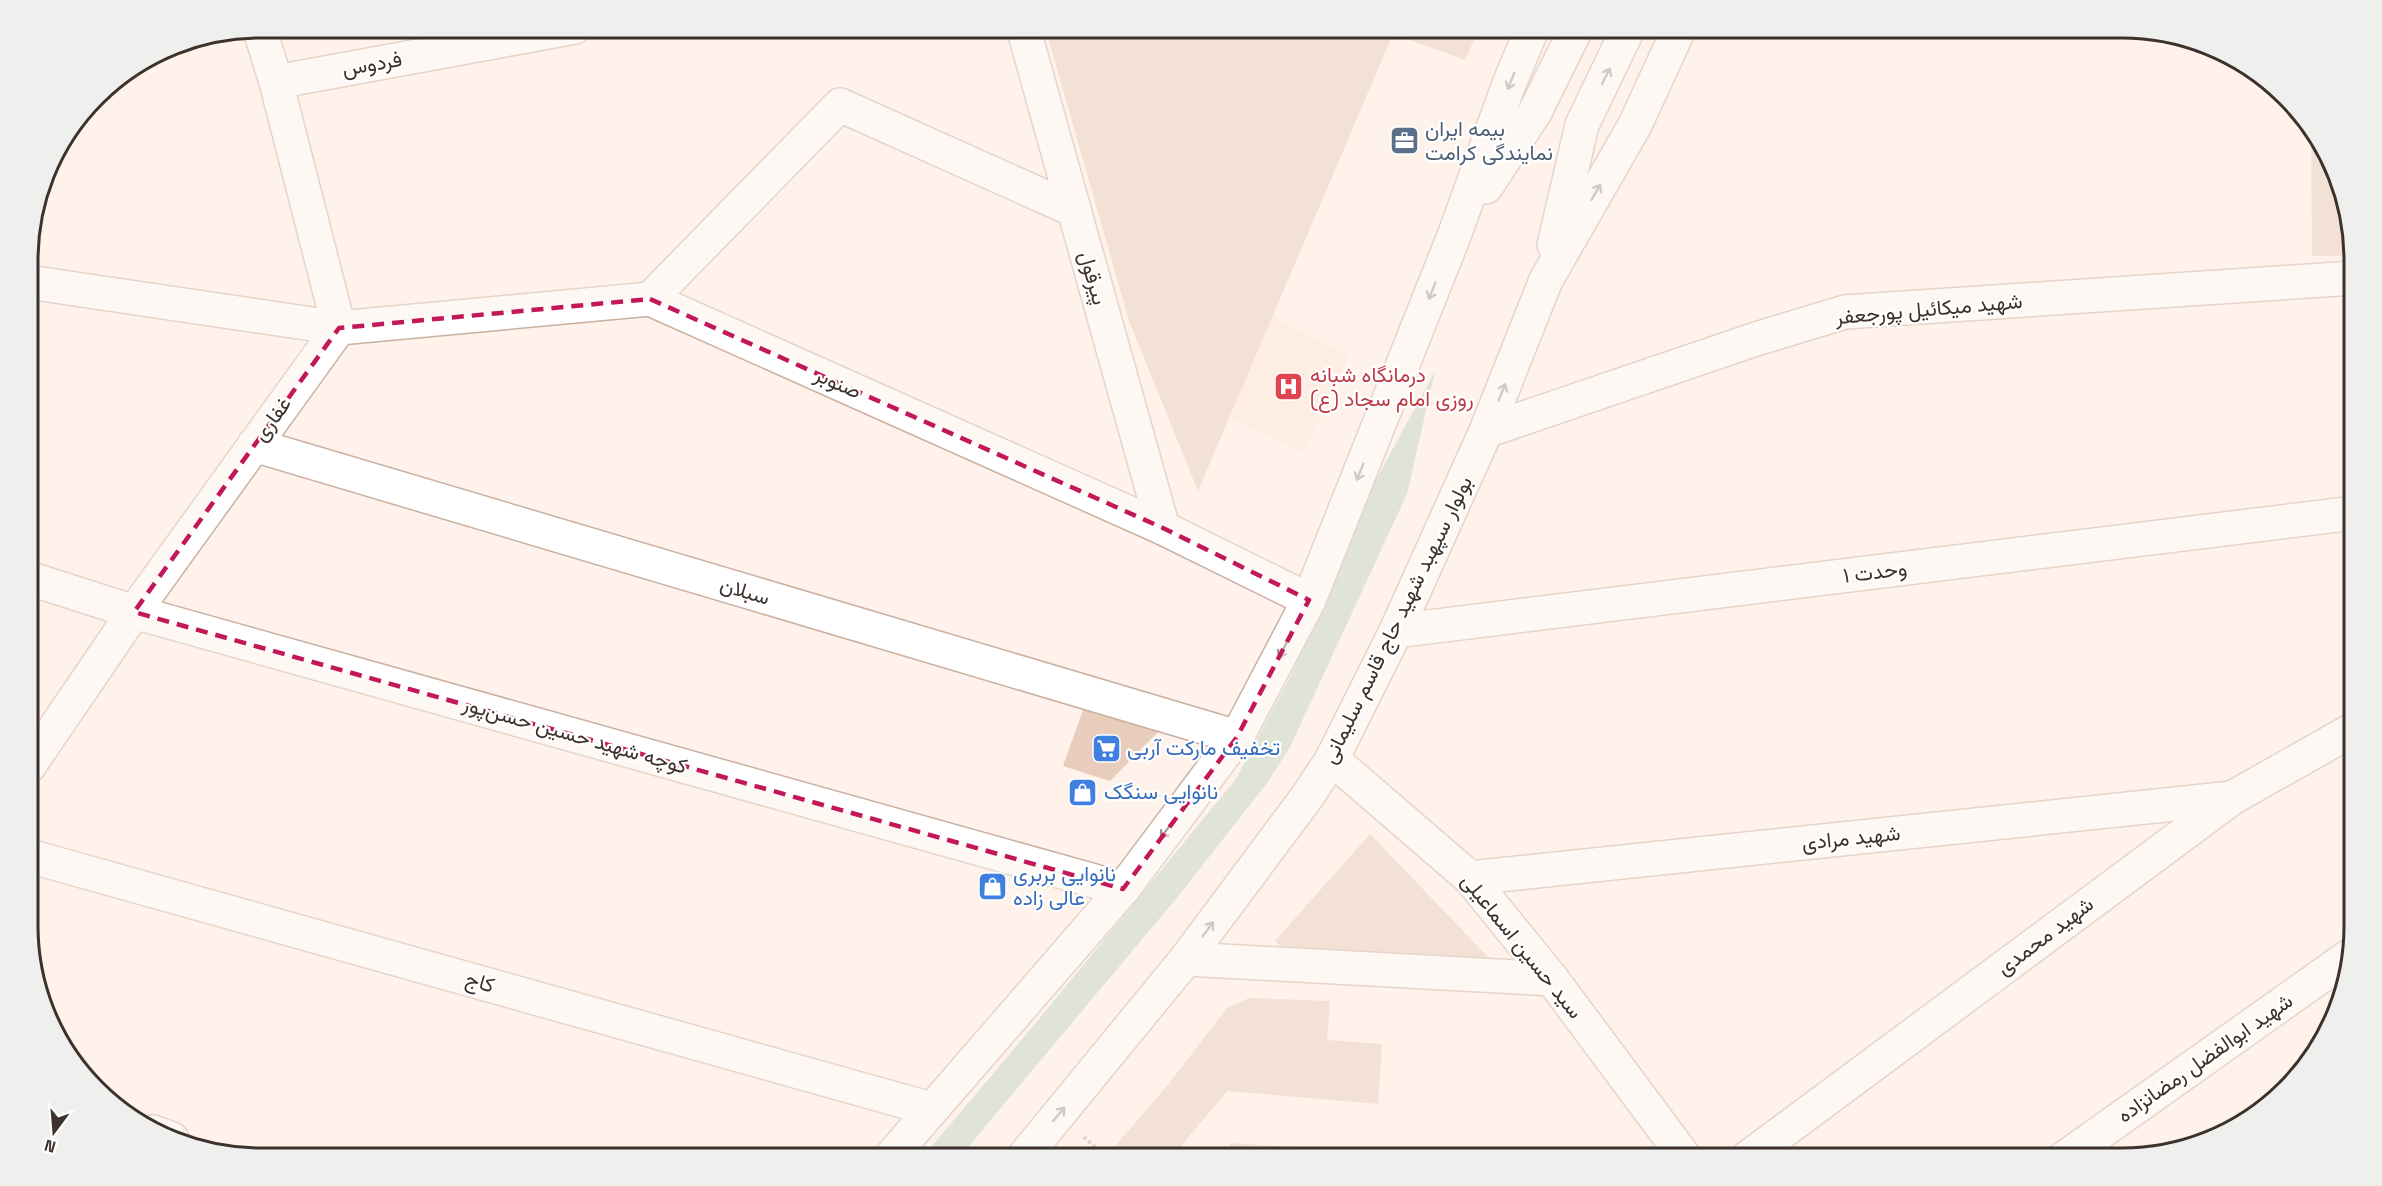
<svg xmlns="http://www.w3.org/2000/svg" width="2382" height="1186" viewBox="0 0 2382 1186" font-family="'Space Grotesk',Vazirmatn,sans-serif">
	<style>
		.built { fill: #fde7da }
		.green { fill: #bbd1c1 }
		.building { fill: #e9cdbc }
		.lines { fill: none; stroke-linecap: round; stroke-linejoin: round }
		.minor-casing { stroke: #cab09f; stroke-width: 36 }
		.primary-casing { stroke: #cab09f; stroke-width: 36 }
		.path { stroke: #bbb0a9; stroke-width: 4; stroke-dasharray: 3 3; stroke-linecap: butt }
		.minor { stroke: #fff; stroke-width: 33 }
		.primary { stroke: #fff; stroke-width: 33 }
		.oneway { stroke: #9e9895 }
		.marked { fill: none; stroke: #c2185b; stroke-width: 4.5; stroke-dasharray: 12 8; stroke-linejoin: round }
		.labels { text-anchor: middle; stroke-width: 4.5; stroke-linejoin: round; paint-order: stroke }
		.street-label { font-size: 21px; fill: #3c312b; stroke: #fff }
		.service-label { font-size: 21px; fill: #4e5e75; stroke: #fff; text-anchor: start }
		.health-label { font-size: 21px; fill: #be3a42; stroke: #fff; text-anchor: start }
		.shop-label { font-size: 21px; fill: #366cbe; stroke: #fff; text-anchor: start }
		.rim { fill: none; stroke: #3c312b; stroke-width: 3 }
	</style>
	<rect width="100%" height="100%" fill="#fef2eb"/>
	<path class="built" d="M1272,317L1349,355L1304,452L1229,418Z"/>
	<path class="green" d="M1435,371L1407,494L1290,747L1267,783L1180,894L958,1159H921L1020,1042L1236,779L1292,673L1370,491Z"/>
	<g class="building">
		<path d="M1045,27H1480L1465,60L1393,34L1198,491L1129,321Z"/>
		<path d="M2311,125L2337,171L2353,230V256H2312Z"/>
		<path d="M1084,707L1160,730L1110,781L1063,766Z"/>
		<path d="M1370,834L1490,959L1291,958L1275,941Z"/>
		<path d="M1249,998L1330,1001L1327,1040L1382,1044L1378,1104L1227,1091L1182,1145L1197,1159H1130L1115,1146L1167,1086L1227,1008Z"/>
		<path d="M1230,1143L1448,1157V1159H1229Z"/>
	</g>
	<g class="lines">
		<defs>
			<g id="minor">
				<path d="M1023,27L1163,528"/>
				<path d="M276,82L575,27"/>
				<path d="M28,282L339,328L650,299L1163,528L1309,600"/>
				<path d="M650,299L840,105L1074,210"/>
				<path d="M1486,431L1756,339L1845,312L2353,278"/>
				<path d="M254,445L1237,737"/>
				<path d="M28,578L134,612L1123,889"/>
				<path d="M1396,631L2354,513"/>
				<path d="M1332,759L1470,878L1552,979L1686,1159"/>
				<path d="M29,766L134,612L339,328L276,82L259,27"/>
				<path d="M29,856L931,1109"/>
				<path d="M1470,878L2232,798"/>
				<path d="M1186,959L1552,979"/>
				<path d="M153,1132L172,1139"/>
				<path d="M1746,1159L2232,798L2354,729"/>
				<path d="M2063,1159L2348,957"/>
			</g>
			<g id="primary">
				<path d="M1486,187L1535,112L1577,27"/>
				<path d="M1554,245L1582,125L1629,27"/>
				<path d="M889,1159L1123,889L1237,737L1309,600L1454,236L1509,84L1533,27"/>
				<path d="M1022,1159L1186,959L1307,797L1332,759L1396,631L1486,431L1546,280L1635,125L1680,27"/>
			</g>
		</defs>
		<use href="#minor" class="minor-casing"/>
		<use href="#primary" class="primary-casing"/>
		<path class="path" d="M1084,1137L1108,1159"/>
		<use href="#minor" class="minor"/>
		<use href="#primary" class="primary"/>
	</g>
	<defs><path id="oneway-shaft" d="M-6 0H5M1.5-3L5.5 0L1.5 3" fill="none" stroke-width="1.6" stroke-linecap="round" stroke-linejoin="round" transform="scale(1.5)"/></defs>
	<g class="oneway">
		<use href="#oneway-shaft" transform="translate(1606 76) rotate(-64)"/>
		<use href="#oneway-shaft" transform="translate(1511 81) rotate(112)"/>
		<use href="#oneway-shaft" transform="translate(1596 192) rotate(-60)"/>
		<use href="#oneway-shaft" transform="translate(1432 291) rotate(112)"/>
		<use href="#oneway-shaft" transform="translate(1502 392) rotate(-68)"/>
		<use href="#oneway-shaft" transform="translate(1360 472) rotate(112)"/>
		<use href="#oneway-shaft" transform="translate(1283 650) rotate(118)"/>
		<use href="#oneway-shaft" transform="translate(1166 831) rotate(127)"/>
		<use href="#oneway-shaft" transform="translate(1208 929) rotate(-53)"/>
		<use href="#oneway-shaft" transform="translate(1059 1114) rotate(-50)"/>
	</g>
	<path d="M0 0H2382V1186H0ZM650,299L1163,528L1309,600L1237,737L1123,889L134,612L339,328Z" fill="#fef2eb" fill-opacity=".55" fill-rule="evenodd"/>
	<path class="marked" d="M650,299L1163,528L1309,600L1237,737L1123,889L134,612L339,328Z"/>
	<defs>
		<symbol id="office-square" viewBox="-11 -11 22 22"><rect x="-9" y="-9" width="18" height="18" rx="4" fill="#5c6f8a" stroke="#fff"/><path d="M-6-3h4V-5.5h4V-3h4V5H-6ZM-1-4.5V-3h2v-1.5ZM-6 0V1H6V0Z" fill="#fff"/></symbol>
		<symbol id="hospital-square" viewBox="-11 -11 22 22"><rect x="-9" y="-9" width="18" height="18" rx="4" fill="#e0444e" stroke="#fff"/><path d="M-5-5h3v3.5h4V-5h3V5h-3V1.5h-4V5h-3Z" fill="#fff"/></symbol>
		<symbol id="supermarket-square" viewBox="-11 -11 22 22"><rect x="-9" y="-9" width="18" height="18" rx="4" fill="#3f7fe0" stroke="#fff"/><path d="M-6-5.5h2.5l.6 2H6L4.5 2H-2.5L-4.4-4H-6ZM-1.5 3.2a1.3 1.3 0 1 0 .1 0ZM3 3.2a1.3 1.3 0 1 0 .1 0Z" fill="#fff"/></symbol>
		<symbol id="shop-square" viewBox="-11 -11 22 22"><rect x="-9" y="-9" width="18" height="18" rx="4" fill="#3f7fe0" stroke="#fff"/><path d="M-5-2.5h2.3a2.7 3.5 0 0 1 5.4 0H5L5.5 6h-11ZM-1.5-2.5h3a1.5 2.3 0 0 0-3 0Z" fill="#fff"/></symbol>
	</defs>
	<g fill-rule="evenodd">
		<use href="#office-square" x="1388" y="124" width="33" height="33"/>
		<use href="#hospital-square" x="1272" y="370" width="33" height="33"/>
		<use href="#supermarket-square" x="1090" y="732" width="33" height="33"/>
		<use href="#shop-square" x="1066" y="776" width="33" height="33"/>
		<use href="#shop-square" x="976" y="870" width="33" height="33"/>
	</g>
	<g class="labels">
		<g class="street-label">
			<text transform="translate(372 64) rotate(-10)" y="7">فردوس</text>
			<text transform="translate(1093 278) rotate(74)" y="7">پیرقول</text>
			<text transform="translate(1929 309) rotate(-5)" y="7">شهید میکائیل پورجعفر</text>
			<text transform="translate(838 383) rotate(24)" y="7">صنوبر</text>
			<text transform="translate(272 419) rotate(-54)" y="7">غفاری</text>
			<text transform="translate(1875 572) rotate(-7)" y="7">وحدت ۱</text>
			<text transform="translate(745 591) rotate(17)" y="7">سبلان</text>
			<text transform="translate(1397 620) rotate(-64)" y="7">بولوار سپهبد شهید حاج قاسم سلیمانی</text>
			<text transform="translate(575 735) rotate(16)" y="7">کوچه شهید حسین حسن‌پور</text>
			<text transform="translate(1851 838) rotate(-6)" y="7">شهید مرادی</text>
			<text transform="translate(2045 936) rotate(-37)" y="7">شهید محمدی</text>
			<text transform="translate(1522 946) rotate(51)" y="7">سید حسین اسماعیلی</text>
			<text transform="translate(480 982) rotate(16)" y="7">کاج</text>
			<text transform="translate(2205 1058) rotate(-35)" y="7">شهید ابوالفضل رمضانزاده</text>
		</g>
		<g class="service-label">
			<text x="1425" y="136">بیمه ایران<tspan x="1425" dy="24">نمایندگی کرامت</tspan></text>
		</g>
		<g class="health-label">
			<text x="1310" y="382">درمانگاه شبانه<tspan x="1310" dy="24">روزی امام سجاد (ع)</tspan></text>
		</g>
		<g class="shop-label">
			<text x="1127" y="755">تخفیف مارکت آربی</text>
			<text x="1104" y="799">نانوایی سنگک</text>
			<text x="1013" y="881">نانوایی بربری<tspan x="1013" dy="24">عالی زاده</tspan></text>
		</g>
	</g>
	<path d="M0 0H2382V1186H0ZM260 38H2122A222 222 0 0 1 2344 260V926A222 222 0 0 1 2122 1148H260A222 222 0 0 1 38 926V260A222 222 0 0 1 260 38Z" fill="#efefee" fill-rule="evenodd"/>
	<path class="rim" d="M260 38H2122A222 222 0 0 1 2344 260V926A222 222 0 0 1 2122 1148H260A222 222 0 0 1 38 926V260A222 222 0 0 1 260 38Z"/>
	<g transform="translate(54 1132) rotate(196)" stroke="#ffffff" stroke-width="4.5" paint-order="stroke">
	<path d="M0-4.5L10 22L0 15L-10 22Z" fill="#3c312b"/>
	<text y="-9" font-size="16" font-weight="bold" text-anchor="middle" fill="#3c312b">N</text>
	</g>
</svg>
